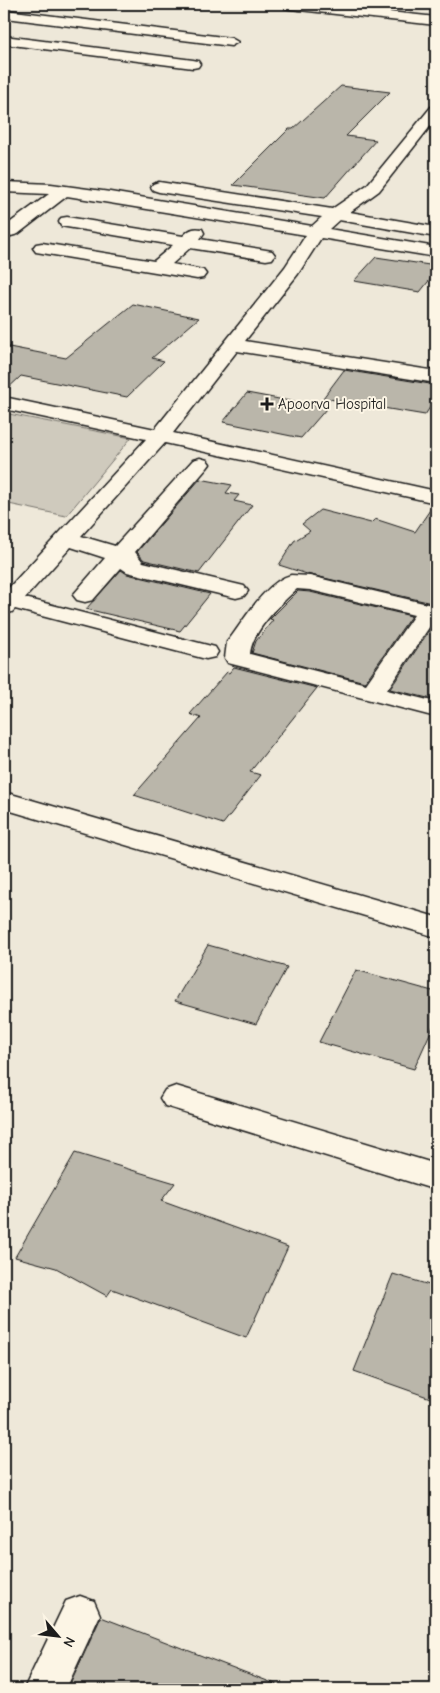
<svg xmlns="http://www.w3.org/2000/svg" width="440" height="1693" viewBox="0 0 440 1693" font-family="'Comic Neue',sans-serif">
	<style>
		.green { fill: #cfcabd; stroke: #76736c }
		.building { fill: #bab6aa; stroke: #1c1c1c }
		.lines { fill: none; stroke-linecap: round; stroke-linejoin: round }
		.minor-casing { stroke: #1c1c1c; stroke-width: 3 }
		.minor { fill: #fcf5e5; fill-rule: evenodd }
		.poi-dot { fill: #1c1c1c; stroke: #fcf5e5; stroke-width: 2 }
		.labels { text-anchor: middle; stroke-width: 4; stroke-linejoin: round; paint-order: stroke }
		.far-poi-label { font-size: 15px; fill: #1c1c1c; stroke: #fcf5e5; text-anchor: start }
	</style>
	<rect width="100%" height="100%" fill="#eee8d9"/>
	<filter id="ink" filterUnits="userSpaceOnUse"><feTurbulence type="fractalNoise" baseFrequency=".02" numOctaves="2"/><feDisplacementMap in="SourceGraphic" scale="10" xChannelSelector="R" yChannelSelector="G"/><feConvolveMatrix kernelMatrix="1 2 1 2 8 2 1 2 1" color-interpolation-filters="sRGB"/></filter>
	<g filter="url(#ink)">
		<path class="green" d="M4,413L131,438L66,516L4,503Z"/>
		<g class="building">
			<path d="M341,86L390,92L346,136L376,140L325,198L233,185L289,129H293Z"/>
			<path d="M376,257L436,266V272L420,292L354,281Z"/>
			<path d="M133,304L199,318L152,358L164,361L127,397L21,376L4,392V346L66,358Z"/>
			<path d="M344,370L436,385V398L425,415L323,398Z"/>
			<path d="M247,393L327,408L301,438L223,422Z"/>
			<path d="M200,479L232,485L226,493L239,495L234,501L252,505L199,573L144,560L137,552Z"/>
			<path d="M434,504L436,505V604L307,574L279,565L294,541L310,531L302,524L320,510L371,523L375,519L415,532Z"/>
			<path d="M121,570L127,574L210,594L180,631L86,609Z"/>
			<path d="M298,591L310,592L411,616L365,682L252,653L256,641L273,620L270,619Z"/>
			<path d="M435,622L436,700L390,689Z"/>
			<path d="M234,667L317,688L250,772L261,775L223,824L134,795L201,718L190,714L227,672L229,673Z"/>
			<path d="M208,945L287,967L256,1024L175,1001Z"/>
			<path d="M356,970L436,992V1020L414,1069L319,1042Z"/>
			<path d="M75,1153L175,1183L161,1201L288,1247L246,1338L112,1289L107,1296L56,1268L15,1257Z"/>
			<path d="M393,1274L436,1287V1400L354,1371Z"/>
			<path d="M101,1617L283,1687V1689H68Z"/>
		</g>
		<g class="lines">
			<defs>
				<g id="minor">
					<path d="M284,4H315L436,17V25L290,9L285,8Z"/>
					<path d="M6,10L231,38L238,42L231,46L6,18L4,17V11Z"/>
					<path d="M4,36L193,60L198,61L200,64L198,67L193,68L4,44Z"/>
					<path d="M436,106V119L379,191L350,212L436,227V237L339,220L329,229L436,247V257L321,238L298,274L245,341L436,371V383L237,351L173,433L436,491V503L165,443L81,536L115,546L193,460L200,458L207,460L210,464L207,468L135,552L143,562L244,586L248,591L244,596L236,598L127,572L121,568L93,600L85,602L77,600L73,595L105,558L71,547L25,598L215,647L218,652L215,657L206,659L15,609L12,612L4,614V593L146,439L4,409V397L155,429L285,267L306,235L67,196L18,234L4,238V227L49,194L4,192V182L51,184L110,192L312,226L322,217L159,192L153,190L151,187L153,184L159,182L332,209L367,185L431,107Z"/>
					<path d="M67,217L183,236C189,230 193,227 202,229L204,233L200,239L272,251L275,255L272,259L266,260L190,248L172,264L203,270L206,274L203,278L197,279L36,252L33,248L36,244L42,243L154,261L173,245L61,226L59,222L61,218Z"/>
					<path d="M291,575L310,576L436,606V620H434L387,690L436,702V717L228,663L225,658L227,642L231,637C245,618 267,581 291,575ZM297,589L310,590L414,615L366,684L250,654C252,631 279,605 297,589Z"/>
					<path d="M4,792L436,917V937L4,809Z"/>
					<path d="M176,1086L436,1164V1190L165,1106L160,1098L165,1090Z"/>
					<path d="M80,1596L94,1601L100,1615L66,1689H24L66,1601Z"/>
				</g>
			</defs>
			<use href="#minor" class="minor-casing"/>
			<use href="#minor" class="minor"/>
		</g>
	</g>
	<path class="poi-dot" d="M264.5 396.5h5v5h5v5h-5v5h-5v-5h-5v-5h5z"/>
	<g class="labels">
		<g class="far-poi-label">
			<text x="278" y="409">Apoorva Hospital</text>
		</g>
	</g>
	<rect width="440" height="1693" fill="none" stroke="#fcf5e5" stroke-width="20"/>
	<rect x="10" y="10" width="420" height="1673" fill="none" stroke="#1c1c1c" stroke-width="2" filter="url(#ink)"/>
	<g transform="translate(58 1636) rotate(118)" stroke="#fcf5e5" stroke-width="4" paint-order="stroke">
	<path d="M0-4L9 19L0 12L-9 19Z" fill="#1c1c1c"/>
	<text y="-8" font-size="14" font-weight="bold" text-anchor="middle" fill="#1c1c1c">N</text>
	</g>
</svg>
